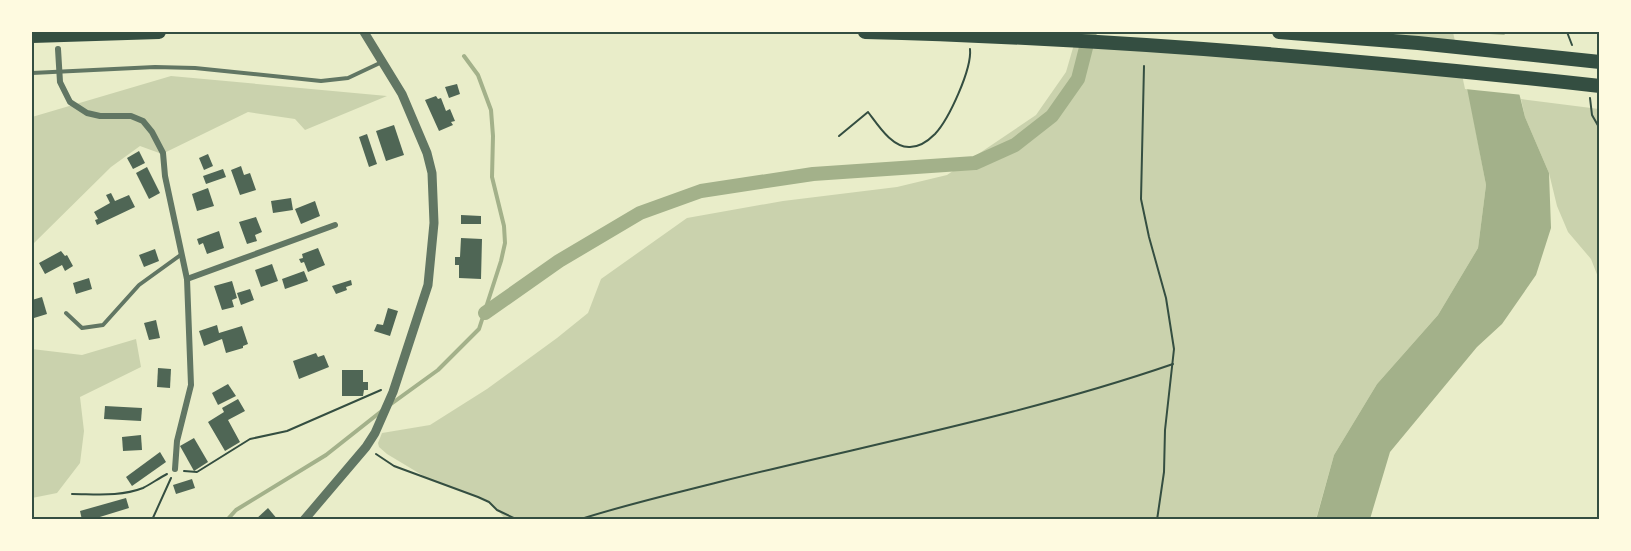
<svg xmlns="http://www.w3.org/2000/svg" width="1631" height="551" viewBox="0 0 1631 551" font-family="'Alegreya Sans',sans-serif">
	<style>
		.green { fill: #cad2ad }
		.water { fill: #a3b18a }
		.pier { fill: #e9edc9 }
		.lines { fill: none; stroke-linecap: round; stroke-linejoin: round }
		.stream { stroke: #a3b18a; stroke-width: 4 }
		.canal { stroke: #a3b18a; stroke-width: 14 }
		.building { fill: #4f6655 }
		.path { stroke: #344e41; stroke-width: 2 }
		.service { stroke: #617663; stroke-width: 4 }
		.minor { stroke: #617663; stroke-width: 6 }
		.tertiary { stroke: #617663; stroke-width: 9 }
		.motorway { stroke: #344e41; stroke-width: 14 }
		.neatline { fill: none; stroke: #344e41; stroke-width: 2 }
	</style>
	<rect width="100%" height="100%" fill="#e9edc9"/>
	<g class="green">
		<path d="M1285,32H1456L1459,46Z"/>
		<path d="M1075,41L1465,73L1486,185L1478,248L1438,315L1377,384L1334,455L1316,519H505L497,509L488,501L427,478L387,454L379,447L378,443L382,433L430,425L487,389L557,338L588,313L601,279L687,218L783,201L897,187L947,175L1036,115L1066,72Z"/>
		<path d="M171,76L387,96L305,130L295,119L248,112L162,154L140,146L111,167L32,245V117Z"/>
		<path d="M1521,99L1599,109V297L1598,277L1591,259L1568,232L1557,206L1549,173L1525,117Z"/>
		<path d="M136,339L141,367L80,397L84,431L80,463L57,493L32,498V349L82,355Z"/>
	</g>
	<path class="water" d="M1456,32H1504L1525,117L1549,173L1551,228L1536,275L1502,324L1477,347L1390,452L1370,519L1316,520L1334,455L1377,384L1438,315L1478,248L1486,185Z"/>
	<path class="pier" d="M1453,32L1508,35L1523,95L1465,89Z"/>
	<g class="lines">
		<g class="stream">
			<path d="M391,404L438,370L479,329L501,261L505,243L504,226L492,177L493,136L491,110L478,75L464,56"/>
			<path d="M227,520L236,510L326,455L383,410"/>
		</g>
		<path class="canal" d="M485,313L559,261L640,213L701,191L813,174L975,163L1015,145L1052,116L1078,79L1090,32"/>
	</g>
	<g class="building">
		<path d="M457,84L460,94L449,98L445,87Z"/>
		<path d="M436,96L438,99L441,98L446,111L450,109L455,121L451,122L453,125L439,131L425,100Z"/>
		<path d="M394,125L404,155L386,161L376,131Z"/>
		<path d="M367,134L377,164L369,167L359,137Z"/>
		<path d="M139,151L145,163L133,169L127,158Z"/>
		<path d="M208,154L213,166L204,170L199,158Z"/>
		<path d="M241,166L244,175L250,173L256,190L240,195L231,170Z"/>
		<path d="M147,167L160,193L149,199L136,173Z"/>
		<path d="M223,169L226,177L206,184L203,176Z"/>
		<path d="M208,188L214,206L197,211L192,194Z"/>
		<path d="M111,193L115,201L129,195L135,207L97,225L95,220L98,219L94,212L110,203L106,195Z"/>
		<path d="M291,198L293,210L273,213L271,201Z"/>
		<path d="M315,201L320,216L301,224L295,209Z"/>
		<path d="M461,215L481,216V224H461Z"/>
		<path d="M256,217L262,232L255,235L257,241L247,244L239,222Z"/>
		<path d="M219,231L224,248L207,254L203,243L199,245L197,239Z"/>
		<path d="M461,238L482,239L481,279L459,278V265H455V257H460Z"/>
		<path d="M318,248L325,265L308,272L304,262L301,263L299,259L303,258L302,254Z"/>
		<path d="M155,249L159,261L144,267L139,255Z"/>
		<path d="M61,251L65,256L67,255L73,266L65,271L62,265L45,274L39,263Z"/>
		<path d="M272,264L278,281L261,287L255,270Z"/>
		<path d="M304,271L308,281L285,289L282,279Z"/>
		<path d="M89,278L92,289L76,294L73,283Z"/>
		<path d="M351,280L352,285L346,287L347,290L336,294L332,286Z"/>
		<path d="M232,281L237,298L232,300L234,307L222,310L214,286Z"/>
		<path d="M250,289L254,300L241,305L237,293Z"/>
		<path d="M42,297L47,314L34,318L32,300Z"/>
		<path d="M388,308L398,311L390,336L374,331L377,324L383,325Z"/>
		<path d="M156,320L160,338L149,340L144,323Z"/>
		<path d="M217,325L219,333L242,326L248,344L243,346V348L226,353L222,339L204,346L199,331Z"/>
		<path d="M316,353L318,357L324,355L329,367L299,379L293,361Z"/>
		<path d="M158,368L171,369L170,388L157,387Z"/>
		<path d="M342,370H363V382H368V390H364L363,396H342Z"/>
		<path d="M228,384L236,396L218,405L212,393Z"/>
		<path d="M238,399L245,411L228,420L240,442L225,451L208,422L224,412L222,408Z"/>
		<path d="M105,406L142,408L141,421L104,419Z"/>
		<path d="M141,435L142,450L123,451L122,437Z"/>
		<path d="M194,438L208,462L194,471L180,446Z"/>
		<path d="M160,452L166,462L132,486L126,477Z"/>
		<path d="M192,479L195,488L176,494L173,485Z"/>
		<path d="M126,498L129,508L90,520H82L80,511Z"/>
		<path d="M268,508L278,520H255Z"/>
	</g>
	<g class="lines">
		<g class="path">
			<path d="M1567,32L1572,45"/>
			<path d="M1144,66L1141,199L1149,237L1166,298L1174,349L1165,430L1164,472L1157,520"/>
			<path d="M1590,98L1592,115L1600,129"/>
			<path d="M839,136L868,112C878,125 892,148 910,147C919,147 929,140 935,134C949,119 972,69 970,49"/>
			<path d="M376,454L394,466L478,497L489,502L497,510L518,520"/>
			<path d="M184,471L197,472L250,439L287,431L381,390"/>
			<path d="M72,494C95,494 120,497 143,488C151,484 159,478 167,474"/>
			<path d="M152,520L171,478"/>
			<path d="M578,520C624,505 672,494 719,482C871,444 1025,415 1173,364"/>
		</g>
		<g class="service">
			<path d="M32,73L155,67L195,68L321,81L348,78L382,62"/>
			<path d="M66,313L82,328L103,325L139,285L182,254"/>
		</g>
		<g class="minor">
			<path d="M58,49L60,82L70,102L87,113L100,116H131L143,121L152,132L163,153L165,176L187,279L191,385L177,441L175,469"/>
			<path d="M187,279L335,225"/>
		</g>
		<path class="tertiary" d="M304,520L366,447L375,433L393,392L428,285L434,223L432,173L427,153L402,94L364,32"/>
		<g class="motorway">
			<path d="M865,32C1111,38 1356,59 1600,86"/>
			<path d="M1279,32L1418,43L1600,62"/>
			<path d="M32,36L159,32"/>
		</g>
	</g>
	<rect width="1631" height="551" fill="none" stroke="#fefae0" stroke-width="66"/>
	<rect x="33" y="33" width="1565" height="485" class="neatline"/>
</svg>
